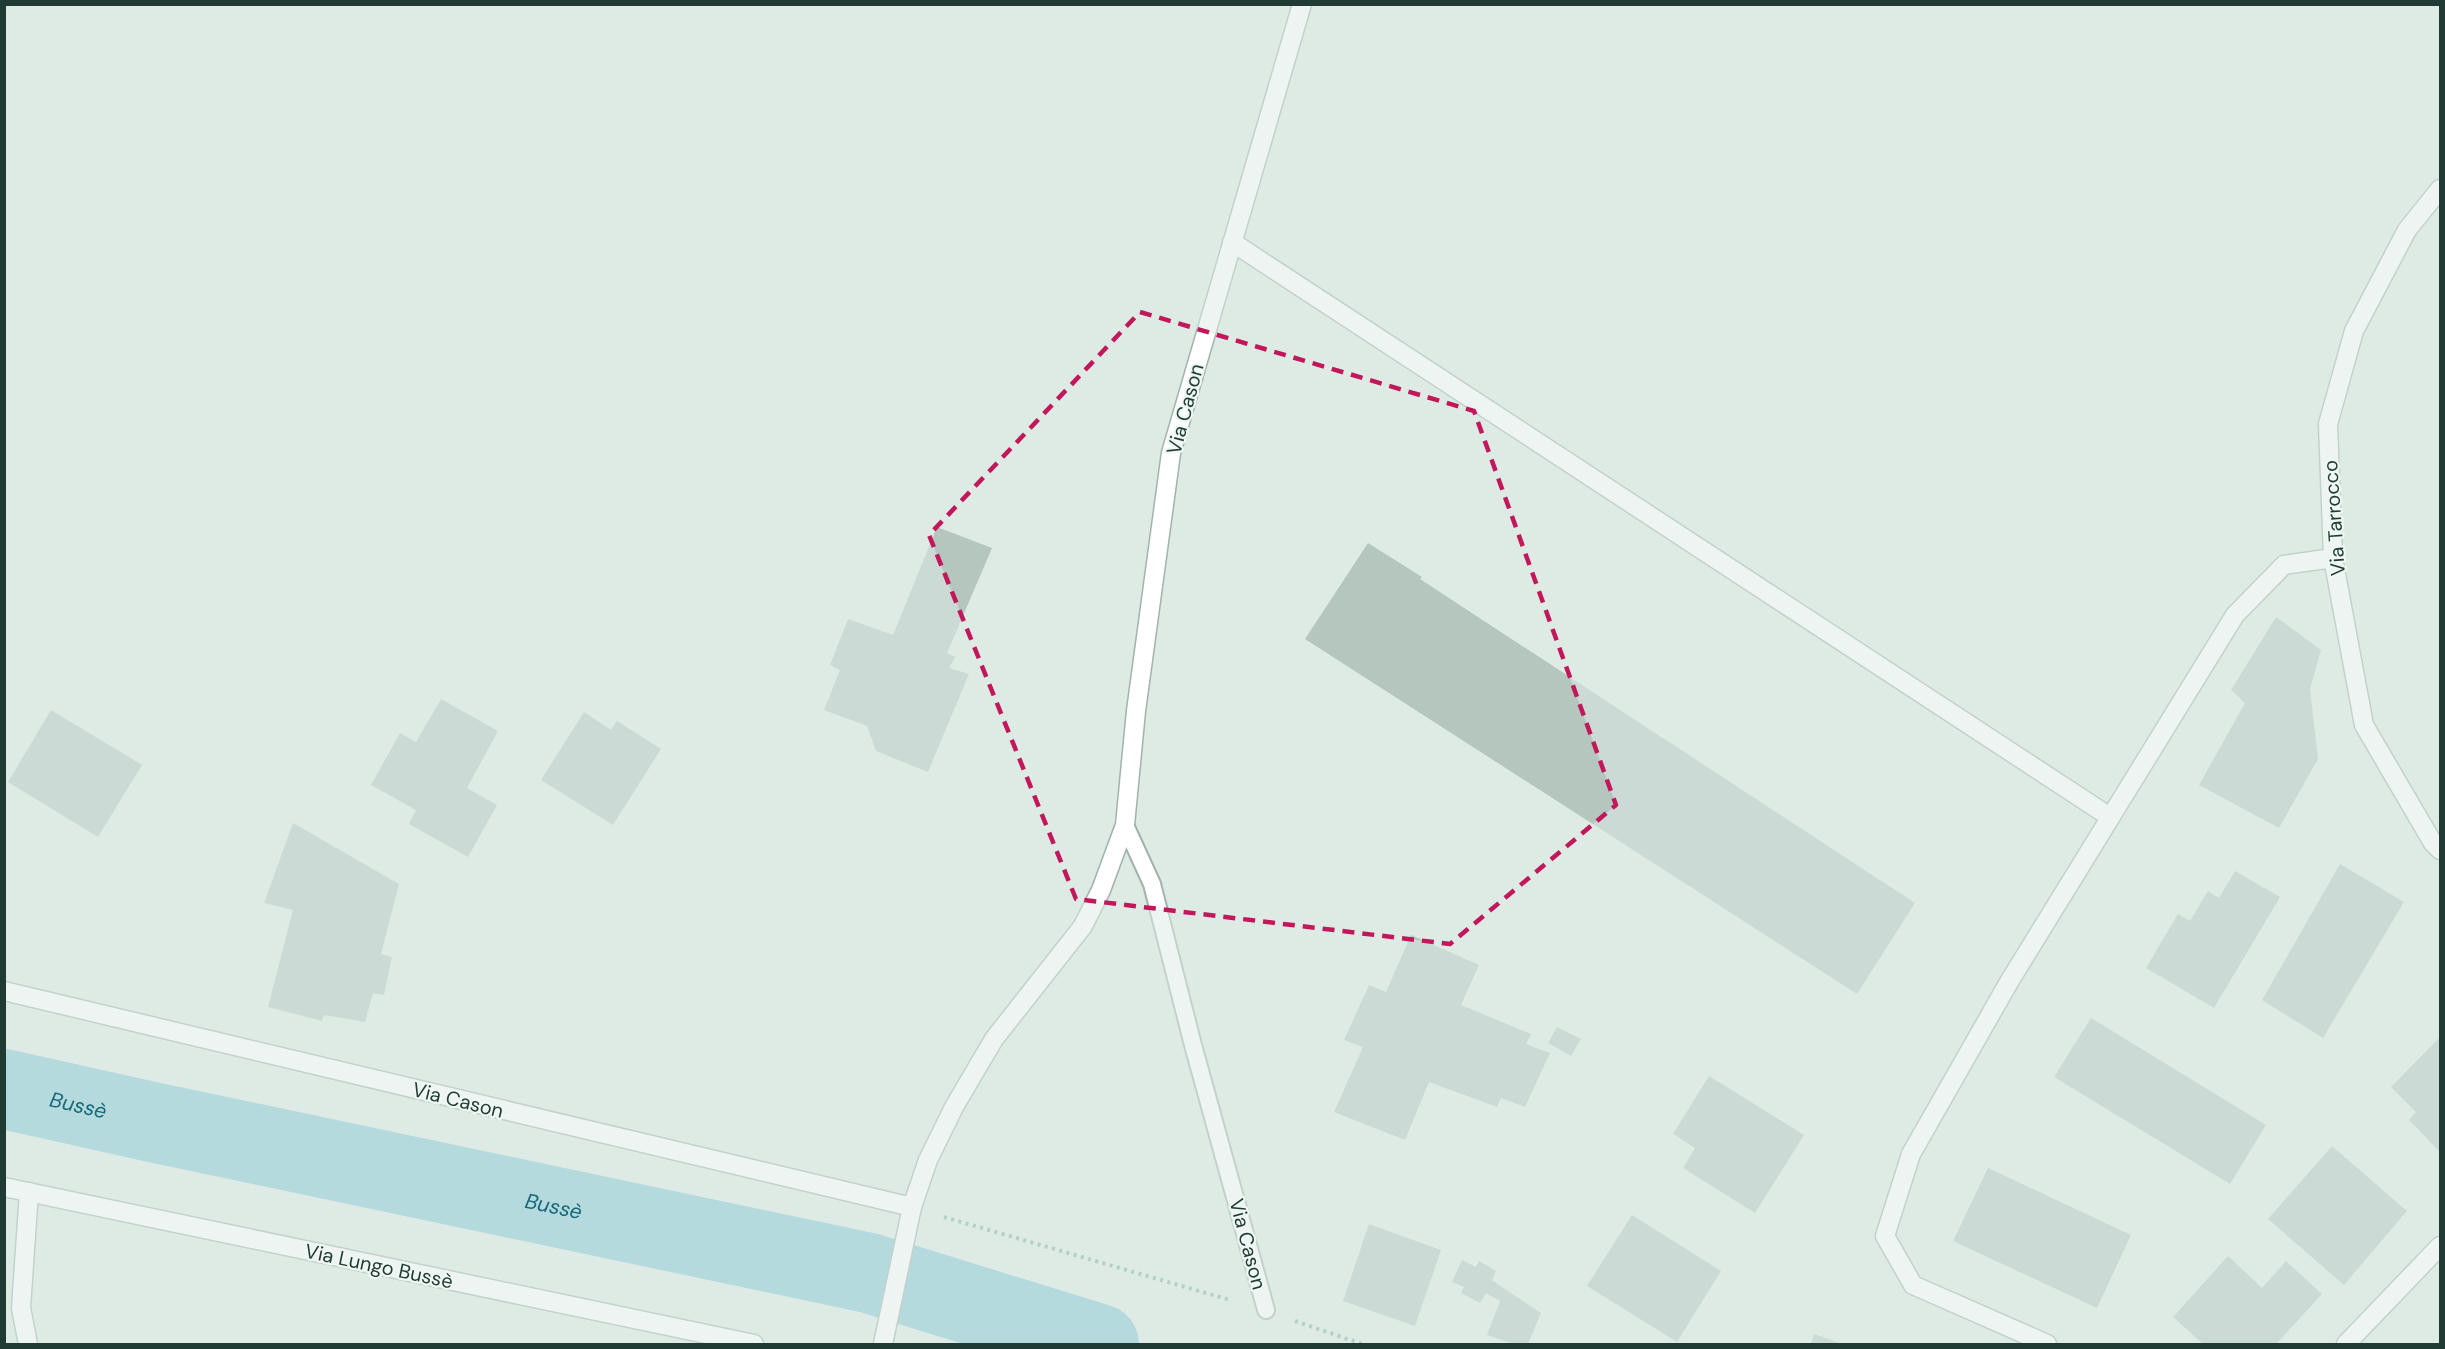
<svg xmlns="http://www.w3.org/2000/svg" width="2445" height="1349" viewBox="0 0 2445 1349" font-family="'DM Sans',sans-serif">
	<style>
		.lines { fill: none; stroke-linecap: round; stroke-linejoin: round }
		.river { stroke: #83c6d3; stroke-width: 80 }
		.building { fill: #b4c6be }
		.lane-casing { stroke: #a1b3ac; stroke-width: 20 }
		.street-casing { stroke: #a1b3ac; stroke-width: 21 }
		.secondary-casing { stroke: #9db7ae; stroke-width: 21 }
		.path { stroke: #7db0a1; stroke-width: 4; stroke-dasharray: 3 4.5; stroke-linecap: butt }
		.lane { stroke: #fff; stroke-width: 16 }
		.street { stroke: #fff; stroke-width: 18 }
		.secondary { stroke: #fff; stroke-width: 18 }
		.marked { fill: none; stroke: #c2185b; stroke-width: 4.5; stroke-dasharray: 12 8; stroke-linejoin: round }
		.labels { text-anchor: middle; stroke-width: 4.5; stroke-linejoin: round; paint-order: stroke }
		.street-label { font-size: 20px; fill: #1f3b34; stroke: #eff7f3 }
		.water-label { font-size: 21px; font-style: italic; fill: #17687a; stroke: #eff7f3 }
	</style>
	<rect width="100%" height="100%" fill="#deebe5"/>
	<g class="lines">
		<path class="river" id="s1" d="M4,1089L152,1122L869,1273L1099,1344"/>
	</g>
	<g class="building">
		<path d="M937,527L992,548L947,653L955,657L949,668L969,674L928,772L876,751L867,726L824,710L840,670L830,665L848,619L893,635Z"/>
		<path d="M1368,543L1422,577L1420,579L1915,903L1857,994L1305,639Z"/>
		<path d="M2276,617L2321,650L2310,689L2318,759L2279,828L2199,785L2245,703L2231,690Z"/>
		<path d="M441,699L498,731L467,788L497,805L468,857L409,824L416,810L371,785L400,733L416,742Z"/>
		<path d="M51,710L142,765L98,837L8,782Z"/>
		<path d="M584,712L611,730L617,721L661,749L613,825L541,780Z"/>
		<path d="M293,823L399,884L381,954L392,957L384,995L373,993L365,1022L324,1015L322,1021L268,1007L293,910L264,903Z"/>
		<path d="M2340,864L2404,902L2323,1038L2262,1000Z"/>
		<path d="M2235,871L2280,897L2214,1008L2146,968L2178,914L2190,921L2208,891L2219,898Z"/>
		<path d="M1411,935L1479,965L1461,1005L1531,1034L1526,1044L1550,1053L1525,1107L1501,1098L1497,1107L1429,1082L1405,1140L1334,1112L1363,1047L1344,1040L1369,985L1386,992Z"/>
		<path d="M2091,1018L2266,1125L2230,1184L2054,1077Z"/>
		<path d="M1557,1027L1581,1039L1571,1056L1548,1043Z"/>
		<path d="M2440,1037V1152L2409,1120L2416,1112L2391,1087Z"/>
		<path d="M1709,1076L1804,1135L1755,1213L1683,1168L1695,1148L1673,1134Z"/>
		<path d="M2332,1146L2407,1211L2344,1285L2268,1219Z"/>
		<path d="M1988,1168L2131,1235L2097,1308L1953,1241Z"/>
		<path d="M1632,1215L1721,1271L1677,1342L1587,1286Z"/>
		<path d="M1369,1224L1441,1250L1415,1326L1343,1301Z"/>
		<path d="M2228,1256L2262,1288L2286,1261L2322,1294L2276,1344H2203L2173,1317Z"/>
		<path d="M1462,1260L1476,1267L1479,1261L1496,1271L1492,1280L1541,1313L1528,1344H1514L1487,1335L1500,1301L1486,1293L1480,1303L1461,1293L1464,1287L1452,1282Z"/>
		<path d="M1814,1334L1842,1344H1811Z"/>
	</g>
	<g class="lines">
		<defs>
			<path id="lane" d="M1125,825L1152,884L1193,1045L1266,1310"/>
			<g id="street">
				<path d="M2440,189L2407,230L2354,331L2328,424L2333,558L2364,725L2433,843L2440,850"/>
				<path d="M1232,242L2110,817"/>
				<path d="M4,991L912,1207"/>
				<path d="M883,1344L912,1207L928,1160L954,1107L994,1039L1083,926L1101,890L1125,825L1136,711L1171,453L1302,4"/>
				<path d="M2047,1344L1913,1285L1885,1236L1911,1154L2009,982L2235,615L2284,565L2333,558"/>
				<path d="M2346,1344L2440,1246"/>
			</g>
			<g id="secondary">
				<path d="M4,1187L754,1344"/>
				<path d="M28,1344L21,1308L29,1192"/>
			</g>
		</defs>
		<use href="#lane" class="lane-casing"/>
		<use href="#street" class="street-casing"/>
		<use href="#secondary" class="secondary-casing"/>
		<g class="path">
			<path d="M944,1217L1230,1300"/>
			<path d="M1295,1321L1362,1344"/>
		</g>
		<use href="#lane" class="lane"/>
		<use href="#street" class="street"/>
		<use href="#secondary" class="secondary"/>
	</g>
	<path d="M0 0H2445V1349H0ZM1140,312L1474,411L1616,805L1450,944L1076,899L929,535Z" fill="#deebe5" fill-opacity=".55" fill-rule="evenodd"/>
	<path class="marked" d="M1140,312L1474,411L1616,805L1450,944L1076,899L929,535Z"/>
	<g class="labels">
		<g class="street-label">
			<text transform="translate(1185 409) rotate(-75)" y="7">Via Cason</text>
			<text transform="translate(2334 518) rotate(-94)" y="7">Via Tarrocco</text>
			<text transform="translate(458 1100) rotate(14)" y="7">Via Cason</text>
			<text transform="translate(1248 1244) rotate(75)" y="7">Via Cason</text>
			<text transform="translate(379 1266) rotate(12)" y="7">Via Lungo Bussè</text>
		</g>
		<g class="water-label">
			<text dy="7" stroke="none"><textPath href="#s1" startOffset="76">Bussè</textPath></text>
			<text dy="7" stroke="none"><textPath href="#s1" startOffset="562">Bussè</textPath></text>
		</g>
	</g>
	<rect width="2445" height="1349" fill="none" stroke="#1f3b34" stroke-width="12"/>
</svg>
